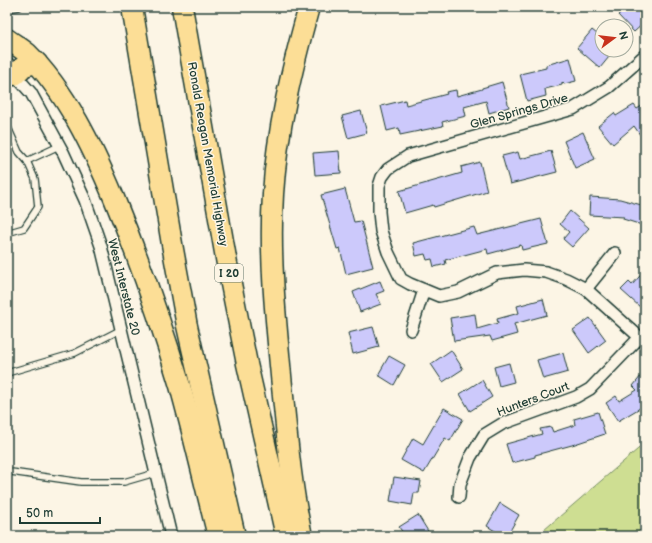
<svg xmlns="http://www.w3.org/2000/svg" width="652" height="543" viewBox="0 0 652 543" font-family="'Balsamiq Sans',sans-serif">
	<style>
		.green { fill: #cede92; stroke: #768e63 }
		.building { fill: #ccc9fb; stroke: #1f3d34 }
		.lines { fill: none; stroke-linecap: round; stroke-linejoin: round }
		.service-casing { stroke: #1f3d34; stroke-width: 8 }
		.minor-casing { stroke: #1f3d34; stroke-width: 14 }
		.motorway-casing { stroke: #1f3d34; stroke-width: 23 }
		.service { stroke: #fcf5e5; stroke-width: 5.5 }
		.minor { stroke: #fcf5e5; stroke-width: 11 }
		.motorway { stroke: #fcde96; stroke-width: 20 }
		.labels { text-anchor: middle; stroke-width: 3; stroke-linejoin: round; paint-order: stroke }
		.shield { fill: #fcf5e5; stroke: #617469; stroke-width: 1 }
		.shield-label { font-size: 11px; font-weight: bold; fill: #1f3d34 }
		.street-label { font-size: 12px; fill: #1f3d34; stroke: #fcf5e5 }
	</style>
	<rect width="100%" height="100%" fill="#fcf5e5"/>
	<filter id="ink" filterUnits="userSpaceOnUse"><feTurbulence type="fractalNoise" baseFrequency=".025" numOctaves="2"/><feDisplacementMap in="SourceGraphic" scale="8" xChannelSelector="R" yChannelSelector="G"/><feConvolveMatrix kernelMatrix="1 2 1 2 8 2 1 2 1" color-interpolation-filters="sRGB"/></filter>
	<g filter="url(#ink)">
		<path class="green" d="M645,443V536H537Z"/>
		<g class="building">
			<path d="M628,7H639L645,13V22L634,32L618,15Z"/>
			<path d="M592,30L602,38V51L609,57L600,68L577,48Z"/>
			<path d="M570,58L576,81L564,84L562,82V85L545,89L546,96L527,101L520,74L546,68V65Z"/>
			<path d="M502,82L509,107L489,113L486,101L464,107L466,116L442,122L443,126L400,135L399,128L387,131L381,106L405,100L406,105L447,94L446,92L456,90L457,96L482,89V88Z"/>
			<path d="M645,104V142L634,126L613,144L598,126L614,113L616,116L634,105L637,109Z"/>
			<path d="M361,111L367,133L348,138L342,116Z"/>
			<path d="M583,132L595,159L575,168L564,141Z"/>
			<path d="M339,151L341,173L315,175L313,153Z"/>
			<path d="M551,151L557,172L510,184L502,156L518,152L520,159Z"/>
			<path d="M480,162L487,191L434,207L433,205L405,213L399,191L462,173L461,167Z"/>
			<path d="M345,189L354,222L361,221L373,267L346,274L340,248L337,249L321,195Z"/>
			<path d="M590,197L620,199L645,206V226L623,219L624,217L589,215Z"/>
			<path d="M570,211L589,228L572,247L563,239L569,232L560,224Z"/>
			<path d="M541,219L548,244L522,250L521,245L488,254L487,249L445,260L446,264L434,267L432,259L427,260L425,254L416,256L413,243L474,227L477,235Z"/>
			<path d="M645,270V301L640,307L621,290L629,282L632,285Z"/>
			<path d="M380,281L384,291L376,294L381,304L360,312L353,292Z"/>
			<path d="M543,299L547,315L514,324L517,334L492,341L490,336L454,341L450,318L475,314L477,329L498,323L497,319L519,313L517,306Z"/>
			<path d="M590,318L606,340L589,353L573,330Z"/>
			<path d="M373,327L379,347L353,354L348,333Z"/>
			<path d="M451,350L463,369L443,382L431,364Z"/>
			<path d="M563,353L568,372L543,379L537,360Z"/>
			<path d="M389,356L405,365L394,385L378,375Z"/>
			<path d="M509,363L514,382L499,386L494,367Z"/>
			<path d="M645,371V405L618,421L606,403L616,396L619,401L637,390L633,386Z"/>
			<path d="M482,380L492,397L470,411L460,394Z"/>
			<path d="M444,408L463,419L450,441L445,438L424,473L401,460L413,438L423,444Z"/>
			<path d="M598,412L605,434L572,445L535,455V457L512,463L506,444L542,434L540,429L551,427L553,432L575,425L574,419Z"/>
			<path d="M394,477L421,481L419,493H414L412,505L390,501Z"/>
			<path d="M500,503L519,515L507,536H503L487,526Z"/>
			<path d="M418,515L431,536H405L399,527Z"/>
		</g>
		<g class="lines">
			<defs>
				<g id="service">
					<path d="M7,9L19,7"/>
					<path d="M7,125L19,152L27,161L35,179L38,207L24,228L7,233"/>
					<path d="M27,161L59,146"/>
					<path d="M7,373L75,353L122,329"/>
					<path d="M7,470L11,472L81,482H124L155,473"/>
				</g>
				<g id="minor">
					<path d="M645,55L609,87L573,109L408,156L388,169L382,177L379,186V212L381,231L388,252L401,279L410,284L439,296L458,292L497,273L524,270L546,272L566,279L586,289L645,342"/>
					<path d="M7,62L15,75L31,93L63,152L85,200L101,246L171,536"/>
					<path d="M586,289L615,253"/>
					<path d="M411,330L424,290"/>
					<path d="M459,497L460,484L470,458L484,435L502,424L576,397L590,389L639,338"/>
				</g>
				<g id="motorway">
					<path d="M132,7L172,244L187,326L235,536"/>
					<path d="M182,7L227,264L247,364L286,536"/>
					<path d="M7,39C14,44 21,48 27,53C66,91 93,148 114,198C139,259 161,322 180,386C194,436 205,486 218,536"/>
					<path d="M15,75L24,66L37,63"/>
					<path d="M302,536C291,487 287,436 282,386C276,322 269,258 273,194C277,130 292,68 309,7"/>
				</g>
			</defs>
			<use href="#service" class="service-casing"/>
			<use href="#minor" class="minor-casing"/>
			<use href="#motorway" class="motorway-casing"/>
			<use href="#service" class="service"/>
			<use href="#minor" class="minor"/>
			<use href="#motorway" class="motorway"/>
		</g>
	</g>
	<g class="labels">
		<rect class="shield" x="215" y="264" width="28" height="18" rx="3"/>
		<g class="shield-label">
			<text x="229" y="277">I 20</text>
		</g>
		<g class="street-label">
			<text transform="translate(519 111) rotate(-16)" y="4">Glen Springs Drive</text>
			<text transform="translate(208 154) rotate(80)" y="4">Ronald Reagan Memorial Highway</text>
			<text transform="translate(124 287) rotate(76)" y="4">West Interstate 20</text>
			<text transform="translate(533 399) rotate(-21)" y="4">Hunters Court</text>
		</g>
	</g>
	<rect width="652" height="543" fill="none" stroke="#fcf5e5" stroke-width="24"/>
	<rect x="12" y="12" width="628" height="519" fill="none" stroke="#1f3d34" stroke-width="1.5" filter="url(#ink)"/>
	<g transform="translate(614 38) rotate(75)"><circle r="19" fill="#fcf5e5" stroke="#a4ab9e"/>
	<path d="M0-3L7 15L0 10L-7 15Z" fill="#c8321e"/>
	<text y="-6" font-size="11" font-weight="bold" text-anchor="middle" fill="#1f3d34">N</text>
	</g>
	<path d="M20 517v6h80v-6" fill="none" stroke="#1f3d34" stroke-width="2"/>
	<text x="26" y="517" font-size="12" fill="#1f3d34" stroke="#fcf5e5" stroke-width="3" paint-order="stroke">50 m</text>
</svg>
